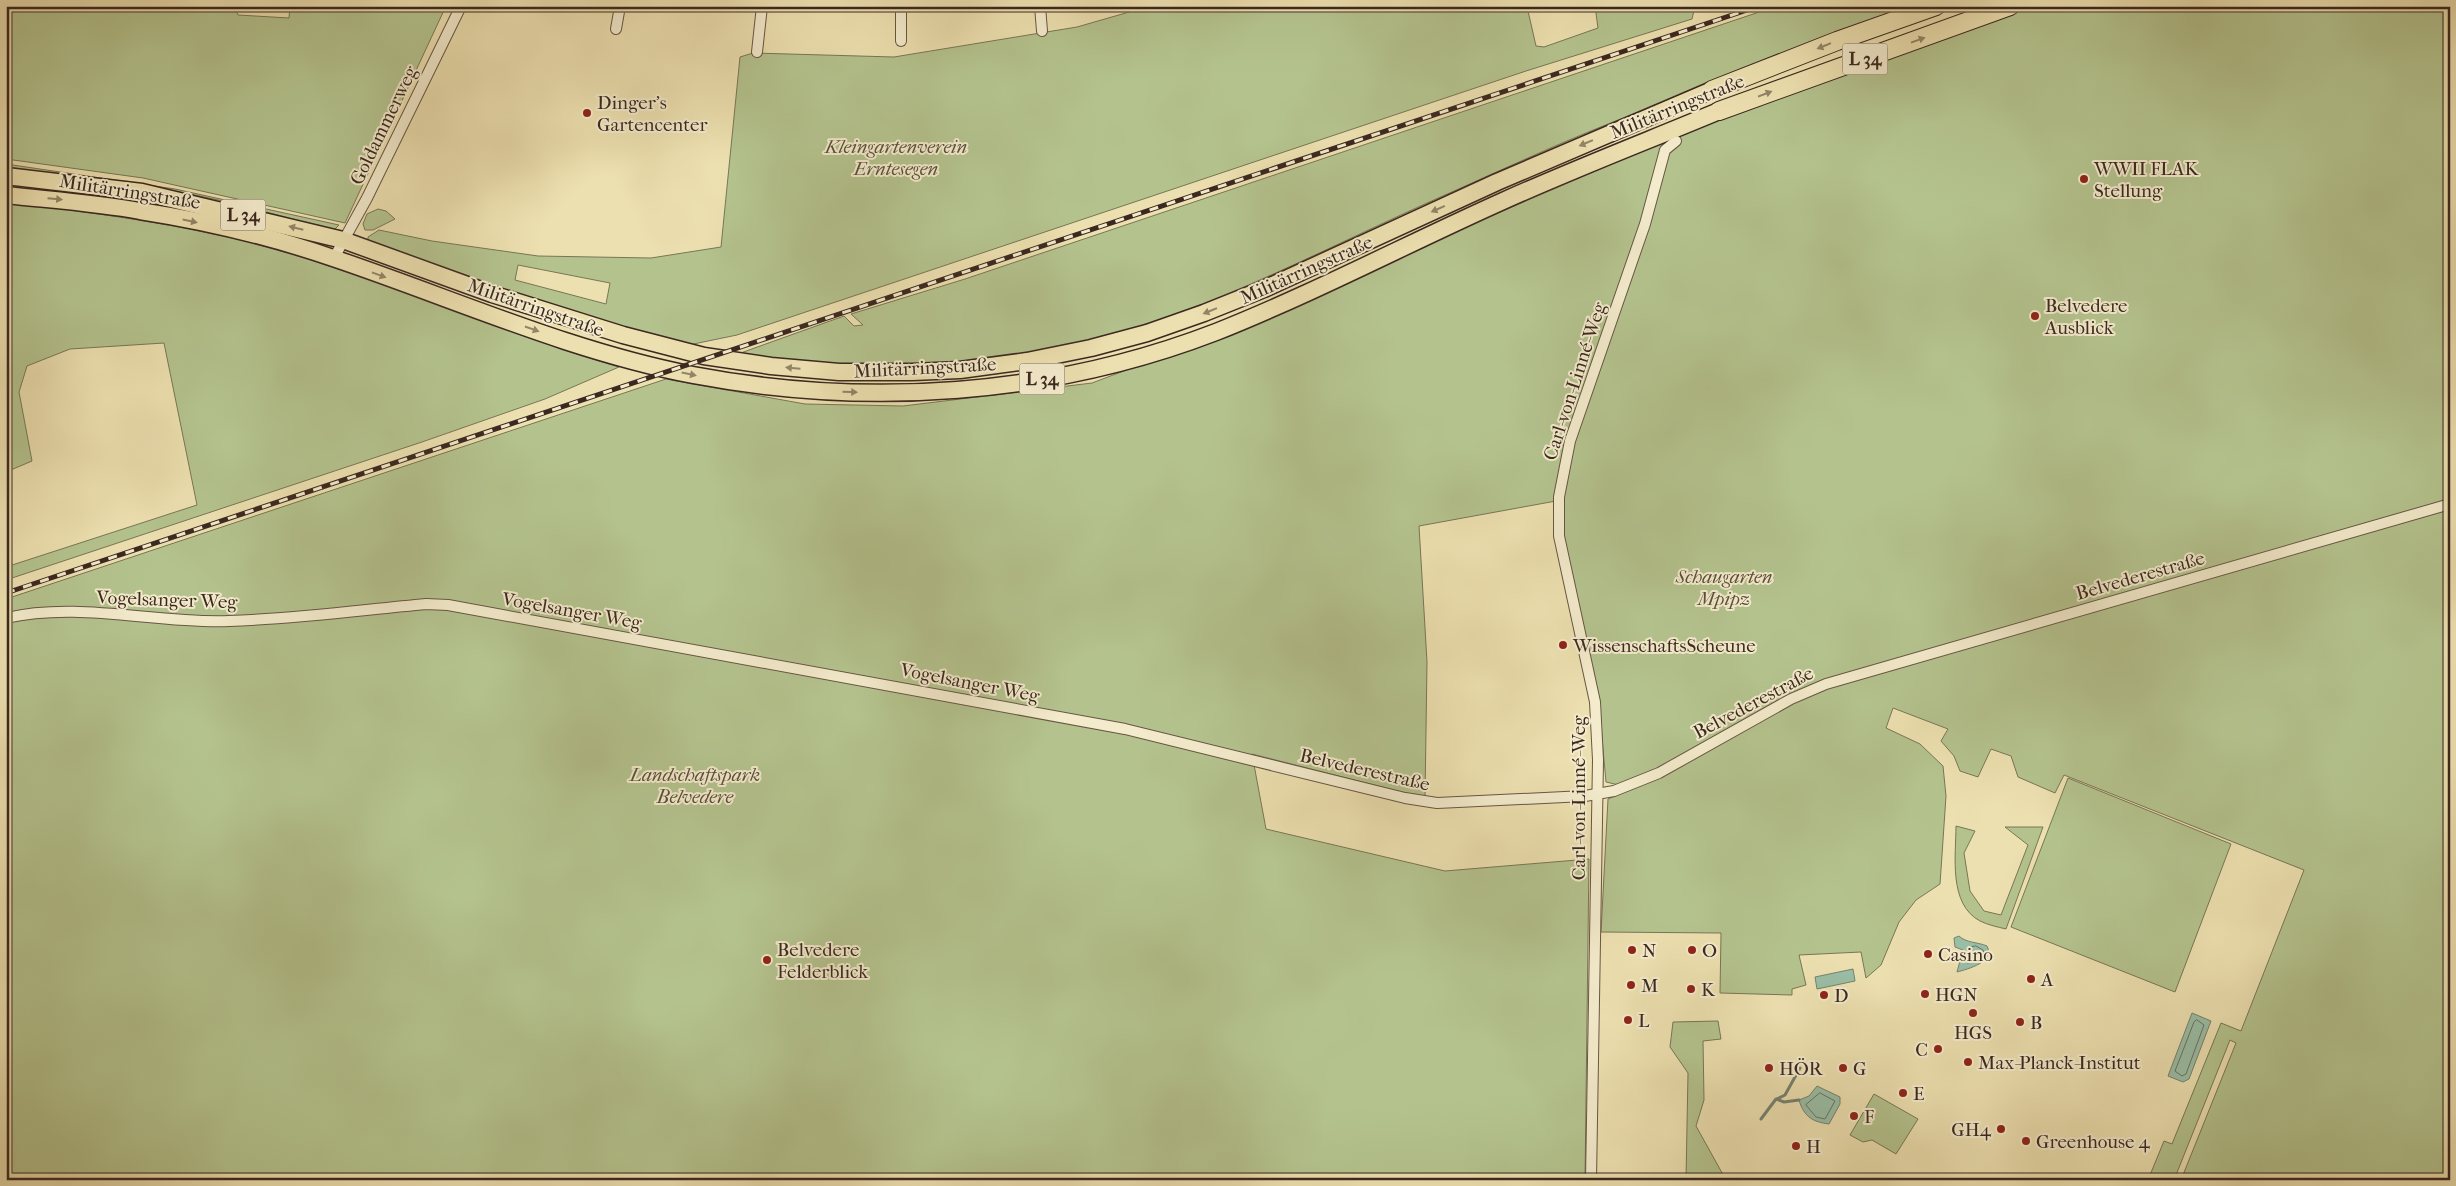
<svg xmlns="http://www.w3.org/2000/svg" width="2456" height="1186" viewBox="0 0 2456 1186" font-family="'IM FELL French Canon',serif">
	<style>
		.green { fill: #b4c38e; stroke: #787657; fill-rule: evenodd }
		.water { fill: #9abea6; stroke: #748270 }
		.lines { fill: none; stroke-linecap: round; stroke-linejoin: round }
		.shore { stroke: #6a7363; stroke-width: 1 }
		.stream { stroke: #748270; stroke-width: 3 }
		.minor-casing { stroke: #685644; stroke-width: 12 }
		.primary-casing { stroke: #3b2820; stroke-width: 19 }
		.trunk-casing { stroke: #3b2820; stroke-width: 20 }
		.minor { stroke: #f3ebcc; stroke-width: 10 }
		.primary { stroke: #ede0b0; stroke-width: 16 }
		.trunk { stroke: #ede0b0; stroke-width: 18 }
		.rail-casing { stroke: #3b2820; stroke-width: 5 }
		.rail { stroke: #f3ebcc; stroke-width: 3; stroke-dasharray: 9; stroke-linecap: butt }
		.oneway { fill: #948468 }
		.poi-dot { fill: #8f2418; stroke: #f3ebcc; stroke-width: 2 }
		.labels { text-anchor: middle; stroke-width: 4; stroke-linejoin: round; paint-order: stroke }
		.shield { fill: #f3ebcc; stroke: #726254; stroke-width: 1 }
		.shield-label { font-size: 18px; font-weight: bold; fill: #3b2820 }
		.poi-label { font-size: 19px; fill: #3b2820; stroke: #f3ebcc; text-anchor: start }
		.street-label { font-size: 19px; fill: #3b2820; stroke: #f3ebcc }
		.park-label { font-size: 19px; font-style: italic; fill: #594f3c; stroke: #f3ebcc }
	</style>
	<rect width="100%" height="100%" fill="#ede0b0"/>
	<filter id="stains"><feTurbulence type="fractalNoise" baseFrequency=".004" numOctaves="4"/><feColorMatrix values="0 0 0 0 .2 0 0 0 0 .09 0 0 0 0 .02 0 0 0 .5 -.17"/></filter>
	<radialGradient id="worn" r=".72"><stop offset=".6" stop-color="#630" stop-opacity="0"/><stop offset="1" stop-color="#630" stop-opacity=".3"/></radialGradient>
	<g class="green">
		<path d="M6,6H234L238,15L289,18L290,6H446L345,223L143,178L6,159Z"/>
		<path d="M1150,6H1546L1528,11L1536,46L1544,47L1598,28L1595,6H1695L1692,19L1526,71L737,335L679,347L499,289L368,242V237L379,230L432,241L538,256L651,258L721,247L740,57L753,53L894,57L1077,27ZM518,265L610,283L606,304L515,280Z"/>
		<path d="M1777,6H1911C1809,44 1708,83 1608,124C1550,147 1493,174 1436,199C1308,256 1192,321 1053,349C988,362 920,368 854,366C814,365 774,359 735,355L844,316L854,326L863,325L851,314L965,279Z"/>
		<path d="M2024,6H2450V1180H2181L2236,1043L2230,1040L2174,1180H2148L2164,1141L2172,1144L2221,1023L2241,1031L2304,870L2064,775L2055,793L2018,777L2011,756L1991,749L1978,777L1960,771L1954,756L1941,741L1948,729L1893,708L1886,728L1920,744L1943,766L1946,796L1940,884L1916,900L1899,922L1881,965L1866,978L1861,952L1799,955L1806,985L1792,989V995L1720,993L1721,933L1601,932L1608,799L1648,782L1619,785L1606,782L1598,694L1556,501L1419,526L1427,662L1425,798L1252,754L1266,829L1445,871L1589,859L1585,1180H6V599L666,379L805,404L903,406L1092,383L1285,310L1451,233L1724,116L1933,36Z"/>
		<path d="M6,164L175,189L339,225L335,229H329L237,204L185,193L14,168L6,167Z"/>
		<path d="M6,201C96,214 187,224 275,249C392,283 503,333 619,367L545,399L422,442L6,580V567L197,505L164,343L70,349L27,366L19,392L32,461L6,472Z"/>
		<path d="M378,209L386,211L395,219L373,230H365L363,224L367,214Z"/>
		<path d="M2068,778L2231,844L2175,992L2011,927Z"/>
		<path d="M1956,826L1975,831L1964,853L1970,891L1984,911L2001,915L2028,845L2005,827H2043L2006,929C1998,927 1988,925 1980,921C1948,904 1956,855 1956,826Z"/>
		<path d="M1718,1021L1721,1039L1703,1041L1704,1100L1696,1126L1726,1180H1686L1688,1073L1670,1047L1673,1022Z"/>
		<path d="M1874,1094L1918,1119L1896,1154L1872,1140L1863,1142L1850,1135Z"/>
	</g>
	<g class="water">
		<path d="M1959,936C1966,943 1978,942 1987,946C1995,962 1968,969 1957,972L1963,950L1955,947L1954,938Z"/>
		<path d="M1853,969L1855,981L1817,989L1815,977Z"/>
		<path d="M2192,1013L2211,1021L2189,1079L2183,1082L2168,1076Z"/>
		<path d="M1817,1086L1840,1097V1104L1829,1124C1813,1122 1804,1117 1799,1100L1809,1096Z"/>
	</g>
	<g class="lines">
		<g class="shore">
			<path d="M1976,946L1983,950L1984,953L1973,962L1967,963L1968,948Z"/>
			<path d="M2197,1020L2204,1025L2186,1074L2182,1076L2175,1071L2194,1022Z"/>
			<path d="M1820,1093L1835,1101L1825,1119L1816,1117L1806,1105Z"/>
		</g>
		<g class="stream">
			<path d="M1777,1099L1785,1095L1800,1068"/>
			<path d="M1761,1119L1776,1099L1784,1102L1799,1100"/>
		</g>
		<defs>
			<g id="minor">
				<path d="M901,6V41"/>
				<path d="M1040,6L1042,31"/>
				<path d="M616,29L620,6"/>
				<path d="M757,52L762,6"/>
				<path d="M334,258L367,198L461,6"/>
				<path d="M6,618C79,601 156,624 229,621C295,619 361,610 426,604L448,605L1125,729L1405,798L1437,803L1585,796L1614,791L1659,773L1791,699L1826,684L2450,504"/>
				<path d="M1591,1180L1598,760L1595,702L1559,536V497L1570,441L1645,224L1665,150L1676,141"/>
			</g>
			<g id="primary">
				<path d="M6,176L142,192L343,240L492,294L623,335L704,356L771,366L839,372H912L960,370L1027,361L1091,348L1147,333L1204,313L1264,289L1497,182L1712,90"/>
				<path d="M6,195C51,200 96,203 140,211C204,221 272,237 333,258C452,298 569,351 693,375C867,408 1050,396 1216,332C1314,293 1407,244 1503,201C1574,169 1647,141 1719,111"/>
			</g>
			<g id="trunk">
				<path d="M1712,90L1837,41L1936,6"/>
				<path d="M1719,111L2010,6"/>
			</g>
		</defs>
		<use href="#minor" class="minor-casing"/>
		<use href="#primary" class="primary-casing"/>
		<use href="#trunk" class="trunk-casing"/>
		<use href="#minor" class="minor"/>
		<use href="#primary" class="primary"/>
		<use href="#trunk" class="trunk"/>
		<defs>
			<path id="rail" d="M6,593L1759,6"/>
		</defs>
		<use href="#rail" class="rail-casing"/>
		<use href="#rail" class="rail"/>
	</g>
	<defs><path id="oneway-solid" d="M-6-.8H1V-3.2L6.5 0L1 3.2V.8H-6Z" transform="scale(1.25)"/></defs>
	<g class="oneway">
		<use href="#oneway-solid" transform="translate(1918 40) rotate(-20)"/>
		<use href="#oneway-solid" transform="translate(1824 46) rotate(158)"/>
		<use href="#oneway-solid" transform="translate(1765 94) rotate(-21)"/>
		<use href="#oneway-solid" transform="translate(1586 143) rotate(157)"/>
		<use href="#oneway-solid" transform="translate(55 199) rotate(5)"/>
		<use href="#oneway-solid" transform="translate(1438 209) rotate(156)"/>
		<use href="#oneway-solid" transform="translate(190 221) rotate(12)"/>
		<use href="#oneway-solid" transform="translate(296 228) rotate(-166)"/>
		<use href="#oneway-solid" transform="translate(379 275) rotate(20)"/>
		<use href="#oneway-solid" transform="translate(1210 311) rotate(158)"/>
		<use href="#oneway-solid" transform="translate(532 329) rotate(19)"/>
		<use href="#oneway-solid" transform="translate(793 368) rotate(-175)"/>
		<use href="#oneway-solid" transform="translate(689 374) rotate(12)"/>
		<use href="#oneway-solid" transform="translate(850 392) rotate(1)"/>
	</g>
	<g class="poi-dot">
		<circle cx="587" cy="113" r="5"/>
		<circle cx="2084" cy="179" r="5"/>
		<circle cx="2035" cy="316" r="5"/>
		<circle cx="1563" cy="645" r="5"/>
		<circle cx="1632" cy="950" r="5"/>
		<circle cx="1692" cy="950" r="5"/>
		<circle cx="1928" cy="954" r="5"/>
		<circle cx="767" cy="960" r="5"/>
		<circle cx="2031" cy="979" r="5"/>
		<circle cx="1631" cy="985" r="5"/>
		<circle cx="1691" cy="989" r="5"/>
		<circle cx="1925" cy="994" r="5"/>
		<circle cx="1824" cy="995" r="5"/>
		<circle cx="1973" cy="1013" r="5"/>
		<circle cx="1628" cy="1020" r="5"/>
		<circle cx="2020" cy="1022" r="5"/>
		<circle cx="1938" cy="1049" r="5"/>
		<circle cx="1968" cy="1062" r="5"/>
		<circle cx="1769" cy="1068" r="5"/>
		<circle cx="1843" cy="1068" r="5"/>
		<circle cx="1903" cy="1093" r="5"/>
		<circle cx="1854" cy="1116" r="5"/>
		<circle cx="2001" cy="1129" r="5"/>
		<circle cx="2026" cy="1141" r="5"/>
		<circle cx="1796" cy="1146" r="5"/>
	</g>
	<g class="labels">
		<g class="shield">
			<rect x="1842.5" y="43.5" width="45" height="31" rx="4"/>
			<rect x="220.5" y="199.5" width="45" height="31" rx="4"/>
			<rect x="1019.5" y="363.5" width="45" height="31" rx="4"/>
		</g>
		<g class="shield-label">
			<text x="1865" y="65">L 34</text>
			<text x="243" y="221">L 34</text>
			<text x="1042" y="385">L 34</text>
		</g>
		<g class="poi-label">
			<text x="597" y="109">Dinger's<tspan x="597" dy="22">Gartencenter</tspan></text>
			<text x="2094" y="175">WWII FLAK<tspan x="2094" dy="22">Stellung</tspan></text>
			<text x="2045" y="312">Belvedere<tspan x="2045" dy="22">Ausblick</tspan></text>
			<text x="1573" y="652">WissenschaftsScheune</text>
			<text x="777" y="956">Belvedere<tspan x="777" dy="22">Felderblick</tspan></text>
			<text x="1642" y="957">N</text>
			<text x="1702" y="957">O</text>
			<text x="1938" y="961">Casino</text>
			<text x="2041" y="986">A</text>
			<text x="1641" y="992">M</text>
			<text x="1701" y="996">K</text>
			<text x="1935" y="1001">HGN</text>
			<text x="1834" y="1002">D</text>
			<text x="1638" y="1027">L</text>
			<text x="2030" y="1029">B</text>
			<text x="1973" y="1039" text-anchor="middle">HGS</text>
			<text x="1928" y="1056" text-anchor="end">C</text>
			<text x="1978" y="1069">Max-Planck-Institut</text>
			<text x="1779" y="1075">HÖR</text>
			<text x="1853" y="1075">G</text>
			<text x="1913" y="1100">E</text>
			<text x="1864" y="1123">F</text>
			<text x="1991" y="1136" text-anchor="end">GH4</text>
			<text x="2036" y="1148">Greenhouse 4</text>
			<text x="1806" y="1153">H</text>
		</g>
		<g class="street-label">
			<text transform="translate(1677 106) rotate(-22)" y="7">Militärringstraße</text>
			<text transform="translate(383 125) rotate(-64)" y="7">Goldammerweg</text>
			<text transform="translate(130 191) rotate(9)" y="7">Militärringstraße</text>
			<text transform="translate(1306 269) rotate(-24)" y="7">Militärringstraße</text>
			<text transform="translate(536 307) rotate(19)" y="7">Militärringstraße</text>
			<text transform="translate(925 367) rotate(-3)" y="7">Militärringstraße</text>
			<text transform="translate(1574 381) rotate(-72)" y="7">Carl-von-Linné-Weg</text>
			<text transform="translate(2140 575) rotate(-16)" y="7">Belvederestraße</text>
			<text transform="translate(167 599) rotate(2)" y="7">Vogelsanger Weg</text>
			<text transform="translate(572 610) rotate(10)" y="7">Vogelsanger Weg</text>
			<text transform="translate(970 682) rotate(11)" y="7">Vogelsanger Weg</text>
			<text transform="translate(1753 702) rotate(-28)" y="7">Belvederestraße</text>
			<text transform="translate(1365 769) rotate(13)" y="7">Belvederestraße</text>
			<text transform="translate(1578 798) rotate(-90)" y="7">Carl-von-Linné-Weg</text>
		</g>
		<g class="park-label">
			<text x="896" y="153">Kleingartenverein<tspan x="896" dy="22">Erntesegen</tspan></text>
			<text x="1724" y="583">Schaugarten<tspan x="1724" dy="22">Mpipz</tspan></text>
			<text x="695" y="781">Landschaftspark<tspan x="695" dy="22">Belvedere</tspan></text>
		</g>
	</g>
	<rect width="2456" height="1186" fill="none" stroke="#ede0b0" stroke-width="25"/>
	<rect x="8" y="8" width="2441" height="1171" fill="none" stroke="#3b2820" stroke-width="2.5"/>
	<rect x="12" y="12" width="2431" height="1161" fill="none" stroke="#3b2820"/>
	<rect width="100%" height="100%" filter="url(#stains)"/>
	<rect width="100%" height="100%" fill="url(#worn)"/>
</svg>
